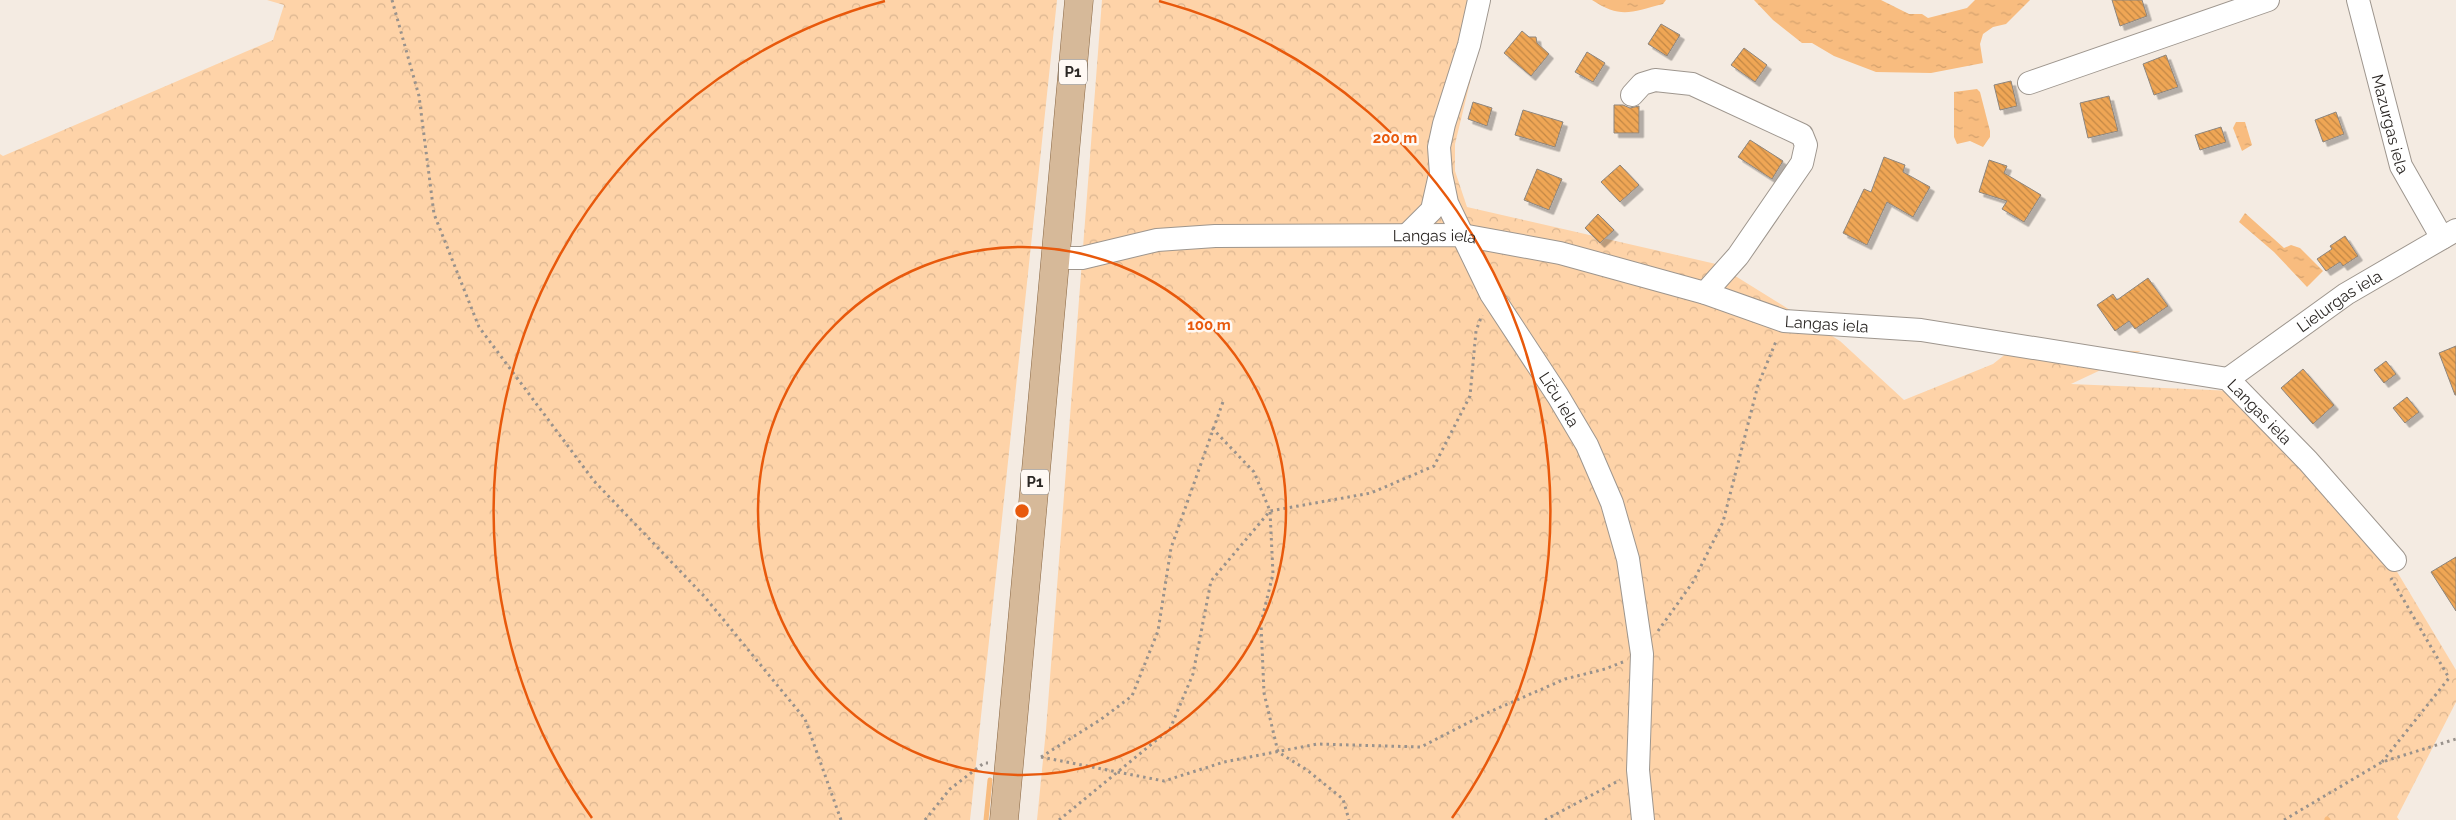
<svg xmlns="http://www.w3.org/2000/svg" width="2456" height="820" viewBox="0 0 2456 820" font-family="Raleway,sans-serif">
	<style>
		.forest { fill: url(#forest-crowns) }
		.water { fill: url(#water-ripples) }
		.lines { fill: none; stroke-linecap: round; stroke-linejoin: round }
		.stream { stroke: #f8bc7f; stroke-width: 5 }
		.building { fill: url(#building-back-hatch); stroke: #8d857d; filter: url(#shadow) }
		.minor-casing { stroke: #9e968e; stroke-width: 24 }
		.major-casing { stroke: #896744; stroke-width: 29 }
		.path { stroke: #99928c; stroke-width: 3; stroke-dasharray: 2.5 4; stroke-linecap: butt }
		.minor { stroke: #fff; stroke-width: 22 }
		.major { stroke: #d6b999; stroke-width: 28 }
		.ring { fill: none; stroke: #e8590c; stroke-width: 2.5 }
		.labels { text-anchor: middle; stroke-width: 5; stroke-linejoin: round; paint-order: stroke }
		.shield { fill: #fff9f4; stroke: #6b6662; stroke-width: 1 }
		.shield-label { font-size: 15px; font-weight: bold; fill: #2b2724 }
		.street-label { font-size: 16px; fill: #2b2724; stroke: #fff9f4 }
		.centre { fill: #e8590c; stroke: #fff9f4; stroke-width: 2.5 }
		.ring-label { font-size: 15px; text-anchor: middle; font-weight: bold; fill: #e8590c; stroke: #fff9f4; stroke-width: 5; stroke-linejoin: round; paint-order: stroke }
	</style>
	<defs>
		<pattern id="forest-crowns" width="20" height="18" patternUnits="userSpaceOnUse" patternTransform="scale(1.25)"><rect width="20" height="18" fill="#fed3a8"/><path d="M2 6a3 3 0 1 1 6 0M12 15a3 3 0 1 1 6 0" fill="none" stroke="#dab590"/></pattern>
		<pattern id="water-ripples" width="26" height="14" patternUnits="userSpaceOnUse" patternTransform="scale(1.25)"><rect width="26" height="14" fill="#f8bc7f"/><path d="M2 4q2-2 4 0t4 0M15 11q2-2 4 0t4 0" fill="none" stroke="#d5a26e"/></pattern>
		<pattern id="building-back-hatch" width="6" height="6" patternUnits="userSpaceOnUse" patternTransform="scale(1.25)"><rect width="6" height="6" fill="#efa655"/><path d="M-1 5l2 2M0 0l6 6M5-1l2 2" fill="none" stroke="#c28746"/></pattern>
		<filter id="shadow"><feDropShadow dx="4.5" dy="4.5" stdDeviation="0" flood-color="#0004"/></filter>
	</defs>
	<rect width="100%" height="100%" fill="#f4ebe2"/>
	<g class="forest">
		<path d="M267,0H1057L970,820H0V154L3,156L273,40L284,5Z"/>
		<path d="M1102,0H1490L1455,144V171L1467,207L1716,264L1840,341L1904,400L1993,364L2012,349L2141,351L2071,384L2234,391L2396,570L2456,670V702L2397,817L2399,820H1037L1046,730Z"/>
	</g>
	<g class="water">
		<path d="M1592,0H1666L1663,4C1631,12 1621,19 1592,0Z"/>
		<path d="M1754,0H1881L1909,14H1922L1928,18L1967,8L1975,0H2030L2006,24L1993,27L1983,34L1980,44L1983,63L1931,73L1876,72L1834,56L1812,43H1802L1773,20Z"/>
		<path d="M1977,89L1980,92L1990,131V137L1983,147L1970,141L1957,144L1954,137V92Z"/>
		<path d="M2236,122H2245L2252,145L2242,151L2233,128Z"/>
		<path d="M2245,213L2284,248L2291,245L2300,248L2323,271L2307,287L2274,252L2239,222Z"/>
	</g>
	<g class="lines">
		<g class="stream">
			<path d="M2327,819L2328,820"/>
			<path d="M986,820L990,780"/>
		</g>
	</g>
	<g class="building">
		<path d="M2112,0H2142L2147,16L2120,26Z"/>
		<path d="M1661,24L1680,35L1667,56L1648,44Z"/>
		<path d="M1522,31L1529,37H1536L1537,43L1549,54L1531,76L1504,53Z"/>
		<path d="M1744,48L1767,65L1755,82L1731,65Z"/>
		<path d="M1587,52L1605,63L1593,82L1575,72Z"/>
		<path d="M2166,55L2178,87L2154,95L2143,64Z"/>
		<path d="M2011,81L2017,106L2000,110L1994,85Z"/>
		<path d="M2109,96L2118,131L2088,138L2080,103Z"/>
		<path d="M1473,102L1492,108L1487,126L1468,119Z"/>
		<path d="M1614,105H1623L1630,108L1639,106V133H1614Z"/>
		<path d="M1523,110L1563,122L1555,147L1515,135Z"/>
		<path d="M2336,112L2344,134L2323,142L2315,120Z"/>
		<path d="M2221,127L2226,142L2200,150L2195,135Z"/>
		<path d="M1750,140L1783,161L1772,179L1738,157Z"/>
		<path d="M1884,157L1905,165L1903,172L1930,187L1913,217L1887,202L1867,245L1843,233L1864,189L1871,192Z"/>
		<path d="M1989,160L2007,166L2004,173L2041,195L2024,222L2002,209L2007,201L1979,192Z"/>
		<path d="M1620,165L1639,185L1620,202L1601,182Z"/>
		<path d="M1537,169L1562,179L1549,210L1524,200Z"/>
		<path d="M1598,214L1614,230L1600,243L1585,228Z"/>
		<path d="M2345,236L2358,256L2343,266L2340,262L2326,271L2317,259L2332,249L2330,246Z"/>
		<path d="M2148,278L2168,306L2135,329L2129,321L2115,331L2097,305L2113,294L2117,300Z"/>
		<path d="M2456,346V395H2455L2439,353Z"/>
		<path d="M2386,361L2396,374L2384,383L2374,370Z"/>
		<path d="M2303,369L2334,405L2313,424L2281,388Z"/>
		<path d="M2407,397L2419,412L2405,423L2393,408Z"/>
		<path d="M2456,557V611L2431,572Z"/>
	</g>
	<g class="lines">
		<defs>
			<g id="minor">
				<path id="s1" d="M1479,0L1469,45L1444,124L1439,147L1441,174L1447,203L1491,294L1558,396L1587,445L1612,503L1628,559L1642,654L1638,770L1643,820"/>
				<path id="s2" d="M2358,0L2401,166L2442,238"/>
				<path d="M2029,83L2268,0"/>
				<path d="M1632,95L1642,84L1655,80L1692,84L1802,135L1806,145L1802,163L1738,256L1705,293"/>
				<path d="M1409,233L1432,210L1439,179"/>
				<path id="s3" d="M1056,258H1082L1157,240L1215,236L1462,235L1560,253L1705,293L1784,321L1921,330L2228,379L2308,461L2395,560"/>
				<path id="s4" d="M2228,379L2346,294L2456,230"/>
			</g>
			<path id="major" d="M1004,820L1079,0"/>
		</defs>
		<use href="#minor" class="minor-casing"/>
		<use href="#major" class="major-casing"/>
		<g class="path">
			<path d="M392,0L419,96L434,214L479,327L594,481L704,596L805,719L841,820"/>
			<path d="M1212,428L1254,472L1270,511L1273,574L1261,623L1264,693L1278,752L1307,770L1343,799L1349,820"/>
			<path d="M1658,631L1693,582L1723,522L1758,385L1777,339"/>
			<path d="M1041,757L1164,781L1224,762L1317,744L1421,747L1487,713L1565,679L1605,669L1623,662"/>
			<path d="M1041,757L1100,720L1132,696L1158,631L1171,548L1224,399"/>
			<path d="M2382,762L2449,678L2391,578"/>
			<path d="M925,820L950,789L984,763H988"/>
			<path d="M1059,820L1170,729L1193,674L1211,581L1270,511L1371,493L1434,466L1470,396L1476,331L1482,315"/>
			<path d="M1545,820L1620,780"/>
			<path d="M2284,820L2382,762L2456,739"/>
		</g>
		<use href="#minor" class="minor"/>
		<use href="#major" class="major"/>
	</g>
	<g class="ring">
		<circle cx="1022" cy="511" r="264"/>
		<path d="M592 818A528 528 0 0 1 885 1M1159 1A528 528 0 0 1 1452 818"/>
	</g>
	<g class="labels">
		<g class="shield">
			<rect x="1059" y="59.5" width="28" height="25" rx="4"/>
			<rect x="1021" y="469.5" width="28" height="25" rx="4"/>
		</g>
		<g class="shield-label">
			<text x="1073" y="77">P1</text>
			<text x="1035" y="487">P1</text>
		</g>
		<g class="street-label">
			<text dy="6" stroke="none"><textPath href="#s2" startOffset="128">Mazurgas iela</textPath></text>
			<text dy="6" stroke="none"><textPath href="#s3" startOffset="381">Langas iela</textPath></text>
			<text dy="6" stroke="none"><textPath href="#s4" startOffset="136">Lielurgas iela</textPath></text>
			<text dy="6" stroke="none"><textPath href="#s3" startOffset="785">Langas iela</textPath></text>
			<text dy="6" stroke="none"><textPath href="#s1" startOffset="436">Līču iela</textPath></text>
			<text dy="6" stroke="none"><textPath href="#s3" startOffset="1236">Langas iela</textPath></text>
		</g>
	</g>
	<circle cx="1022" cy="511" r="8" class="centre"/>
	<g class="ring-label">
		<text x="1395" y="143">200 m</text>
		<text x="1209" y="330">100 m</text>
	</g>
</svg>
